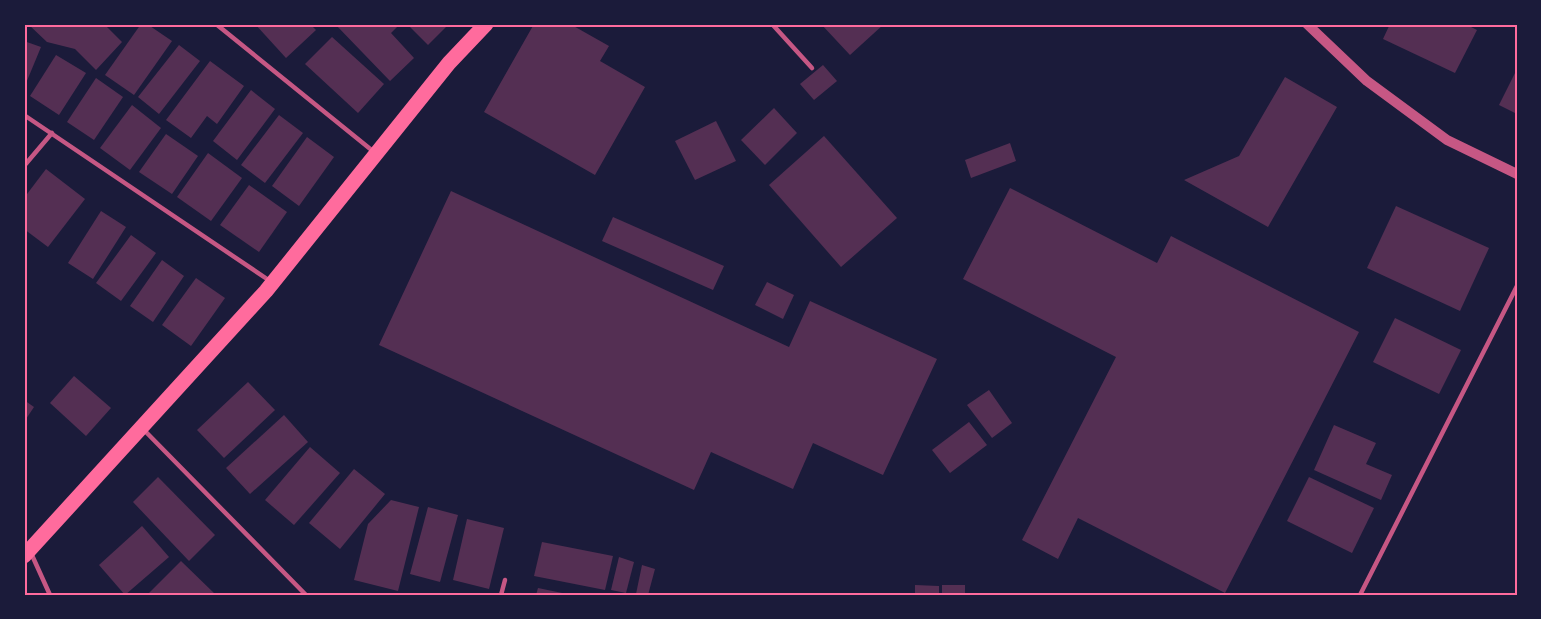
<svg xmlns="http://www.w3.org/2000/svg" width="1541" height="619" viewBox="0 0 1541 619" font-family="Jost,sans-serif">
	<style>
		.building { fill: #542f53 }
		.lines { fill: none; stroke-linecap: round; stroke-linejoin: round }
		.service { stroke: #c65784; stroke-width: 4.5 }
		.tertiary { stroke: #c65784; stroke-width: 10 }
		.primary { stroke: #ff6b9d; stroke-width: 15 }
		.neatline { fill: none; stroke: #ff6b9d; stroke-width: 2 }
	</style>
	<rect width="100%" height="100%" fill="#1b1b3a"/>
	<g class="building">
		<path d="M28,24H104L122,42L96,70L75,49L47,42Z"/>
		<path d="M141,24H147L172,41L134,95L105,75Z"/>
		<path d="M255,24H310L316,30L286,58Z"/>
		<path d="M335,24H400L391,33L414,58L390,81Z"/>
		<path d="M407,24H449L428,45Z"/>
		<path d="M534,24H570L609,46L600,61L645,87L595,175L484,112Z"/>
		<path d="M821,24H884L850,55Z"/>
		<path d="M1390,24H1465L1477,30L1455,73L1383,39Z"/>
		<path d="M332,37L384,84L358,113L305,64Z"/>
		<path d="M24,41L41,47L24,88Z"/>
		<path d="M179,45L200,61L159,114L138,97Z"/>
		<path d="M56,55L86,73L59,115L30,96Z"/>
		<path d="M210,61L244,86L217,124L207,116L191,138L166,120Z"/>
		<path d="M823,65L837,81L814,100L800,84Z"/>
		<path d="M1517,69V114L1499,105Z"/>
		<path d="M1285,77L1337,107L1268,227L1184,180L1239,156Z"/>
		<path d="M96,78L123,97L94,140L67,122Z"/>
		<path d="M251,90L275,109L237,160L213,141Z"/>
		<path d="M132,105L161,128L130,170L100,148Z"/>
		<path d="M774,108L797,133L765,165L741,140Z"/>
		<path d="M279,115L303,133L265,183L241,165Z"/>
		<path d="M716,121L736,161L695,180L675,141Z"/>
		<path d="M166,134L198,156L172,194L139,172Z"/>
		<path d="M824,136L897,218L841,267L769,185Z"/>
		<path d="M307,137L334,157L299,206L272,186Z"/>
		<path d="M1010,143L1016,161L971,178L965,160Z"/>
		<path d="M208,153L242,178L211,221L177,197Z"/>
		<path d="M46,169L85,199L48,247L24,229V198Z"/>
		<path d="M249,185L287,212L259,252L220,225Z"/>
		<path d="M1010,188L1157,263L1171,236L1359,332L1225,593L1078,518L1058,559L1022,540L1116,357L963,279Z"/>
		<path d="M451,191L789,347L810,301L937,359L883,475L813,443L793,489L711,452L694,490L379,345Z"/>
		<path d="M1396,206L1489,248L1460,311L1367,268Z"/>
		<path d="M101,211L126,227L93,279L68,263Z"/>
		<path d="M613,217L724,266L713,290L602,241Z"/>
		<path d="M131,235L156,253L121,301L96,283Z"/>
		<path d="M162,260L184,276L153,322L130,306Z"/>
		<path d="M196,278L225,298L191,346L162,325Z"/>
		<path d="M767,282L794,295L783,319L755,305Z"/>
		<path d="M1395,318L1461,350L1439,394L1373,362Z"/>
		<path d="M74,376L111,408L86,436L50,403Z"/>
		<path d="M248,382L275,410L224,458L197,430Z"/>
		<path d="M989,390L1012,423L992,438L967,405Z"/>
		<path d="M24,400L34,407L24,422Z"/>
		<path d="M284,415L308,442L250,494L226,468Z"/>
		<path d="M969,422L987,445L950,473L932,450Z"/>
		<path d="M1334,425L1376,443L1366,464L1392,475L1381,500L1314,470Z"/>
		<path d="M310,447L340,473L294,525L265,500Z"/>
		<path d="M354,469L385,494L340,549L309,523Z"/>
		<path d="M158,477L215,535L189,561L133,502Z"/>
		<path d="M1309,477L1374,508L1352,553L1287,521Z"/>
		<path d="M391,500L419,507L398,591L354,580L368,524Z"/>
		<path d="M428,507L458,515L440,582L410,574Z"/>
		<path d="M467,519L504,528L489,589L453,580Z"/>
		<path d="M142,526L169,557L125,595L99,565Z"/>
		<path d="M542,542L613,556L605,590L534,576Z"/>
		<path d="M619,557L634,562L626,593L611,590Z"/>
		<path d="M181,561L216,595H151L149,593Z"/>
		<path d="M642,565L655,569L648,595L636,594Z"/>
		<path d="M915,585L939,586V595H915Z"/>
		<rect x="942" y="585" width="23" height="10"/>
		<path d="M538,588L567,594V595H536Z"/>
	</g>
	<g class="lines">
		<g class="service">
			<path d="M216,24L374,152"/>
			<path d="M772,24L812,68"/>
			<path d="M24,115L270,281"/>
			<path d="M24,166L52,133"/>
			<path d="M144,430L306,595"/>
			<path d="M31,553L50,595"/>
			<path d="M501,595L505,580"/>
			<path d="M1360,595L1517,286"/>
		</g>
		<path class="tertiary" d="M1307,24L1367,81L1447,140L1517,174"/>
		<path class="primary" d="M24,556L266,291L449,63L486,24"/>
	</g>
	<rect width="1541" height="619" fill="none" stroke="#1b1b3a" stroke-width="51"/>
	<rect x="26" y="26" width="1490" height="568" class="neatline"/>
</svg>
